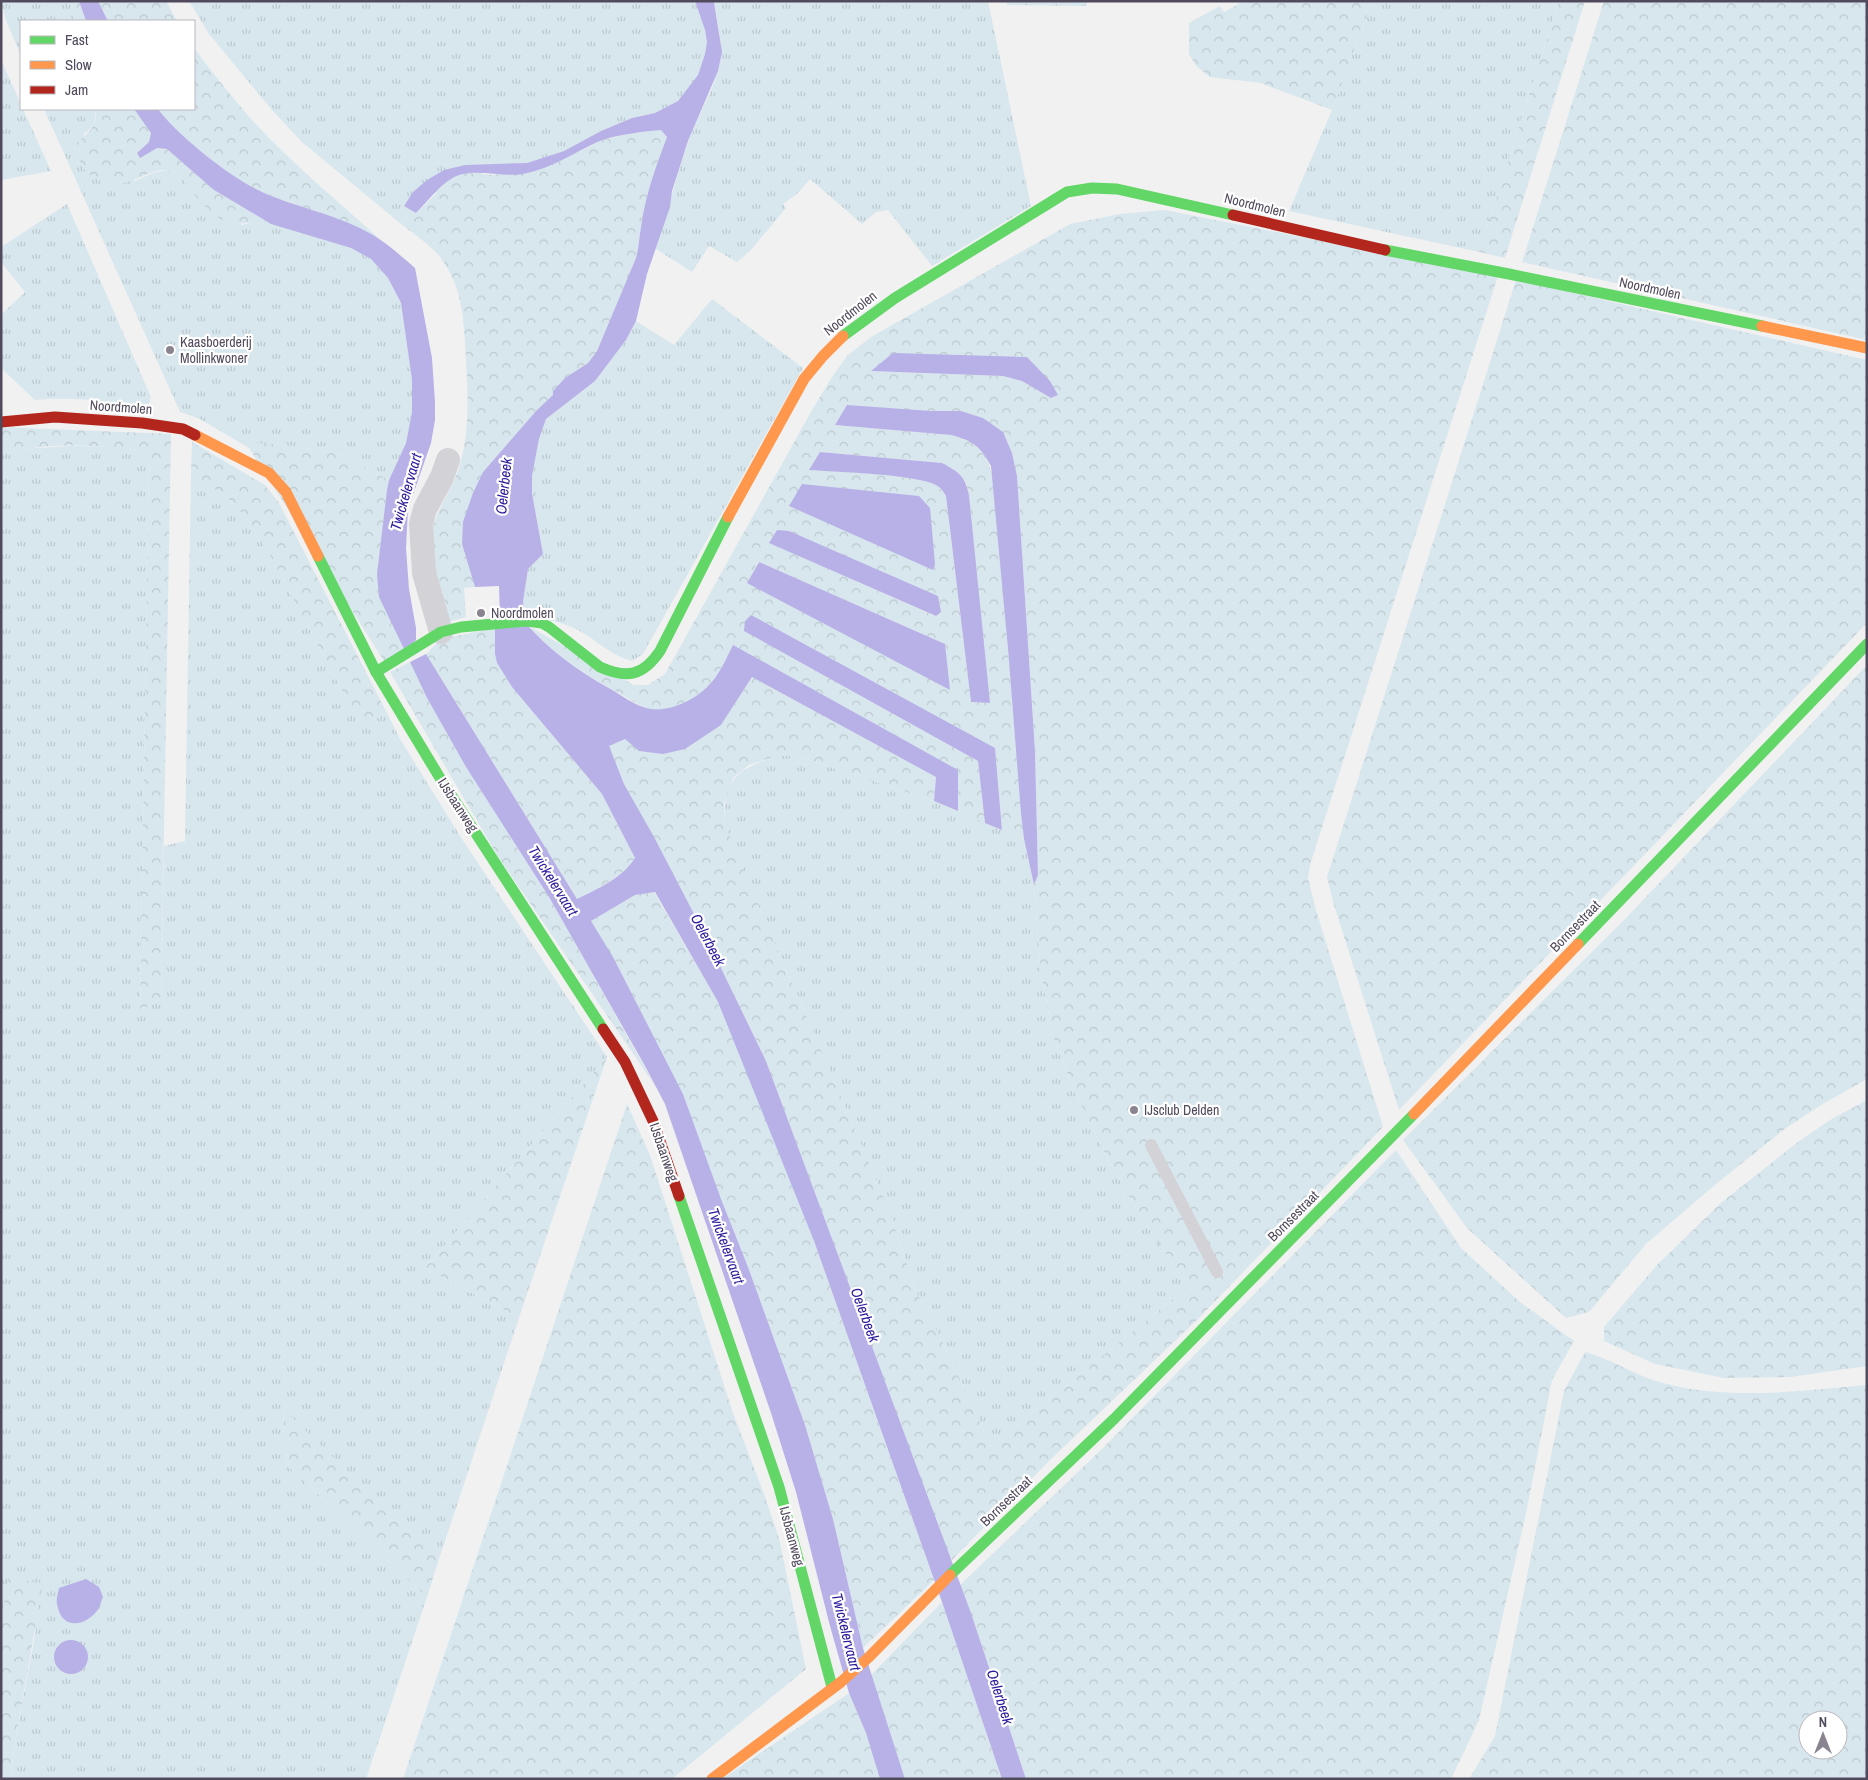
<svg xmlns="http://www.w3.org/2000/svg" width="1868" height="1780" viewBox="0 0 1868 1780" font-family="'Archivo Narrow',sans-serif">
	<style>
		.grass { fill: url(#grass-tufts) }
		.forest { fill: url(#forest-crowns); fill-rule: evenodd }
		.water { fill: #b8b1e7 }
		.lines { fill: none; stroke-linecap: round; stroke-linejoin: round }
		.lane { stroke: #d3d2d6; stroke-width: 12 }
		.street { stroke: #d3d2d6; stroke-width: 24 }
		.fast { stroke: #63d668; stroke-width: 11 }
		.slow { stroke: #ff974d; stroke-width: 11 }
		.jam { stroke: #b3261e; stroke-width: 11 }
		.poi-dot { fill: #898490; stroke: #fff; stroke-width: 2 }
		.labels { text-anchor: middle; stroke-width: 4.5; stroke-linejoin: round; paint-order: stroke }
		.street-label { font-size: 14px; fill: #514a5c; stroke: #fff }
		.poi-label { font-size: 14px; fill: #514a5c; stroke: #fff; text-anchor: start }
		.water-label { font-size: 15px; font-style: italic; fill: #2b1b9d; stroke: #fff }
	</style>
	<defs>
		<pattern id="grass-tufts" width="24" height="20" patternUnits="userSpaceOnUse" patternTransform="scale(1.25)"><rect width="24" height="20" fill="#d8e7ee"/><path d="M3 7l-1-3M5 7V3M7 7l1-3M15 17l-1-3M17 17v-4M19 17l1-3" fill="none" stroke="#bbc8ce"/></pattern>
		<pattern id="forest-crowns" width="20" height="18" patternUnits="userSpaceOnUse" patternTransform="scale(1.25)"><rect width="20" height="18" fill="#d8e7ee"/><path d="M2 6a3 3 0 1 1 6 0M12 15a3 3 0 1 1 6 0" fill="none" stroke="#bbc8ce"/></pattern>
	</defs>
	<rect width="100%" height="100%" fill="#f1f1f1"/>
	<g class="grass">
		<path d="M1,1H70L73,9L70,21H21V56L6,20Z"/>
		<path d="M189,1H695L705,30L707,42L705,54L698,75L679,101L655,113L632,118L601,131L564,151L527,163L503,165L404,206L410,209L401,224L302,142L271,109L209,34Z"/>
		<path d="M714,1H988L1031,206L932,266L888,210L876,212L862,224L810,179L797,194L783,204L786,208L750,251L737,262L709,246L692,272L656,249C667,214 675,178 688,143C698,114 718,85 721,54C722,45 716,11 714,1Z"/>
		<path d="M1006,1H1087L1086,6L1007,5Z"/>
		<path d="M1372,1H1559L1479,252L1289,211L1332,110Z"/>
		<path d="M1,60L21,104V109H23L51,171L1,180Z"/>
		<path d="M44,109H96L94,125L83,135L135,181L155,172L169,170L182,176L198,199L242,225L262,220L351,248L371,259L388,278L401,303L412,380V412L406,443L389,480L339,454L295,446L257,444L249,448L198,418L180,412Z"/>
		<path d="M67,204L151,397L148,407C111,402 73,396 35,400L1,368V315L25,292L1,262V247Z"/>
		<path d="M712,299L803,368L643,654L632,661C612,656 596,640 578,630C561,621 543,619 525,615L523,602L528,569L543,554L532,493V476L539,439L546,419L595,381L626,340L636,321L674,345Z"/>
		<path d="M70,446L117,447L149,453L140,1012L161,997L164,846L185,841L191,473L227,497L250,522L271,557L361,726L387,713L400,739L462,839L607,1057L425,1268L519,1318L439,1559L283,1410L287,1465L427,1597L366,1779H11L14,1748L36,1629L1,1621V454L20,449Z"/>
		<path d="M776,756H797L934,801L1024,839L1034,885L1041,974L1053,1036L1075,1093L1107,1157L1136,1209L1188,1287L991,1446L943,1343L916,1291L889,1210L798,996L787,973L725,826C723,779 735,771 776,756Z"/>
	</g>
	<g class="forest">
		<path d="M70,1H79L86,21H70L73,9Z"/>
		<path d="M98,1H166L177,21H108Z"/>
		<path d="M1244,1H1372L1332,110L1261,83L1210,77L1196,66L1189,54V23L1220,6L1224,12Z"/>
		<path d="M1559,1H1585L1505,258L1479,252Z"/>
		<path d="M1604,1H1867V340L1522,262Z"/>
		<path d="M194,48C212,72 231,96 251,119C291,163 338,201 382,241C346,217 301,209 262,192C231,178 178,137 158,109H194Z"/>
		<path d="M96,109H134L151,132L149,142L137,153L157,148L167,149L214,190L271,224C254,217 237,231 219,218C212,213 203,205 197,198C188,187 184,176 170,171C148,164 125,198 94,177C89,174 86,172 83,167C79,160 76,153 78,145C81,136 91,132 94,124C96,120 96,113 96,109Z"/>
		<path d="M661,130L667,137C656,166 645,196 641,227C639,238 639,247 636,258L597,351L588,363L565,378L553,395L537,410L483,472L462,544L475,587L464,588L466,617L445,623C437,593 424,562 432,530C437,509 452,489 459,468C470,431 468,397 466,359C464,329 464,298 449,271C439,250 419,238 401,224L410,209L416,213L451,179L467,173L493,175L553,164L603,140L630,133Z"/>
		<path d="M1165,210L1498,276L1310,865L1308,878L1316,910L1383,1127L1197,1320L1049,1461L951,1561L766,1061L729,984L624,784L608,746L625,739L721,725L752,677L936,777L934,801L797,756H776L749,765L733,778L724,804L725,825L787,973L798,996L889,1210L916,1291L943,1343L991,1446L1188,1287L1136,1209L1107,1157L1075,1093L1053,1036L1041,974L1034,885L1038,875L1035,751L1017,476L1012,453L1003,433L983,418L961,411H931L835,425L951,435C980,443 989,455 994,484L1024,839L1002,830L995,748L744,631L978,761L985,823L958,811L957,770L724,662C713,689 682,713 651,709C642,708 632,701 624,696C589,677 555,656 528,626L634,685H648L665,674L812,410L832,377L847,356L871,337L1070,224L1120,214ZM1027,357L1057,395L1051,398L1022,381L1003,376L872,371ZM820,452L942,463L966,482L969,495L989,703L971,702L946,496C944,493 942,489 939,487C922,472 836,472 810,470ZM770,543L941,612L935,616ZM758,562H759L945,644L747,583Z"/>
		<path d="M1516,280L1867,360V623L1399,1110L1334,905L1327,877Z"/>
		<path d="M1,427L171,434L161,997L140,1012L149,453C101,444 49,442 1,454Z"/>
		<path d="M192,442L265,485L279,503L387,713L361,726L271,557L250,522L227,497L191,473Z"/>
		<path d="M257,443L295,446L339,454L389,480L377,574L405,651L384,661L249,448Z"/>
		<path d="M495,628V654L497,663L512,687L602,794L635,858C620,879 599,888 577,899L426,654L441,639Z"/>
		<path d="M410,662L427,698L466,767L549,897L656,1087L497,855L390,672Z"/>
		<path d="M1867,665V1079L1821,1105L1786,1128L1716,1184L1646,1244L1589,1312L1566,1318L1467,1228L1403,1140L1625,919Z"/>
		<path d="M654,892L718,1002L754,1090L814,1241L934,1580L863,1648L833,1519L805,1425L748,1267L721,1199L591,921L635,895Z"/>
		<path d="M607,1057L519,1318L425,1268Z"/>
		<path d="M1867,1100V1366L1791,1377L1724,1378L1655,1364L1604,1341V1327L1657,1265L1722,1202L1798,1142L1830,1120Z"/>
		<path d="M627,1104L650,1155L733,1413L764,1494L779,1538L806,1669L672,1779H403Z"/>
		<path d="M1396,1150L1461,1248L1520,1302L1574,1341L1552,1380L1525,1518L1479,1720L1451,1779H1026L971,1613L960,1585L1104,1447Z"/>
		<path d="M1585,1352C1612,1359 1634,1375 1659,1382C1728,1401 1797,1391 1867,1385V1779H1469L1495,1736L1564,1391ZM1808,1720H1838V1750H1808Z"/>
		<path d="M283,1409L439,1559L427,1597L287,1465Z"/>
		<path d="M8,1578L43,1583L14,1748L11,1779H1V1621Z"/>
		<path d="M942,1602L1002,1779H905L871,1675Z"/>
		<path d="M849,1693L866,1733L880,1779H722Z"/>
	</g>
	<g class="water">
		<path d="M79,1H98L108,21H86Z"/>
		<path d="M695,1L714,2L722,52L718,71L688,141L672,191L670,207L647,274L636,321L626,340L595,381L546,419L539,439L532,476V493L543,554L528,569L523,602L525,615L500,617L499,586L475,587L462,544L463,522L473,493L483,472L537,410L553,395V391L565,378L588,363L597,351L636,258C639,247 639,238 641,227C645,196 656,166 667,137L661,130C640,132 620,134 600,141C575,152 551,169 523,174C501,178 470,166 451,179C439,186 426,203 416,213L404,206L413,192L427,180L444,170L465,165L527,163L564,151L601,131L632,118L655,113L678,101L698,75L705,54L707,42L705,30Z"/>
		<path d="M134,109H158C178,136 231,178 262,192C298,208 339,215 373,235C388,244 402,257 415,268L432,358L435,402V420L431,443L408,509L406,548L409,589L416,628V640L405,651L379,597L377,574L387,490L389,480L406,443L412,412V380L401,303L388,278L371,259L351,248L271,224L214,190L167,149L157,148L140,158L137,153L149,142L151,133Z"/>
		<path d="M893,353L1027,357L1050,381L1058,395L1051,398L1022,381L1003,376L871,371Z"/>
		<path d="M847,405L931,411H961L983,418L1003,432L1012,453L1017,476L1035,751L1038,875L1034,885L1024,839L1021,813L1008,649L991,466C980,446 973,441 951,435L835,425Z"/>
		<path d="M820,452L942,463C959,472 965,476 969,495L990,703L971,702L946,496C944,493 942,489 939,487C924,474 834,472 809,470Z"/>
		<path d="M802,484L919,496L930,508L935,564L933,570L789,506Z"/>
		<path d="M777,530L789,531L938,596L941,612L936,616L769,543Z"/>
		<path d="M759,562L945,644L950,690L747,583Z"/>
		<path d="M751,615L995,748L1002,830L985,823L978,761L744,631L745,621Z"/>
		<path d="M528,626C550,650 578,671 607,687C620,694 636,707 651,709C676,712 704,695 717,675C723,666 728,655 733,645L958,770V811L934,801L936,777L752,677L721,725L685,749L663,754L639,751L625,739L609,746L624,784L654,837L706,937L766,1061L971,1613L1026,1779H1002L942,1602L814,1241L718,1002L655,892L635,895L591,921L613,957L683,1094L721,1199L748,1267L805,1425L833,1519L863,1648L905,1779H880L866,1733L849,1693L830,1626L796,1492L771,1413L665,1104L645,1066L549,897L466,767L427,698L410,662L426,654L577,899C599,888 621,879 635,858L602,794L512,687L497,663L495,654V628Z"/>
		<path d="M86,1579L99,1587L103,1597C101,1601 100,1607 97,1611C83,1628 61,1629 57,1604C56,1599 58,1593 59,1588Z"/>
		<circle cx="71" cy="1657" r="17"/>
	</g>
	<g class="lines">
		<path class="lane" d="M1151,1145L1217,1272"/>
		<path class="street" d="M441,632L424,573L421,524L425,509L442,477L448,460"/>
		<g class="fast">
			<path d="M1385,250L1509,274L1762,326"/>
			<path d="M843,336L895,298L1067,192L1092,188L1117,189L1233,215"/>
			<path d="M318,556L376,672L440,778L603,1029"/>
			<path d="M376,672L441,632L461,627L527,621L542,623L549,627L600,667C627,679 643,676 660,651L728,517"/>
			<path d="M1578,944L1867,644"/>
			<path d="M679,1196L779,1487L832,1687"/>
			<path d="M950,1575L1114,1419L1414,1114"/>
		</g>
		<g class="slow">
			<path d="M1762,326L1867,348"/>
			<path d="M195,435L269,473L286,492L318,556"/>
			<path d="M728,517L804,379L823,356L843,336"/>
			<path d="M1414,1114L1578,944"/>
			<path d="M712,1779L841,1682L869,1657L950,1575"/>
		</g>
		<g class="jam">
			<path d="M1233,215L1385,250"/>
			<path d="M1,422L55,417L142,423L183,429L195,435"/>
			<path d="M603,1029L625,1062L653,1121L679,1196"/>
		</g>
	</g>
	<g class="poi-dot">
		<circle cx="170" cy="350" r="5"/>
		<circle cx="481" cy="613" r="5"/>
		<circle cx="1134" cy="1110" r="5"/>
	</g>
	<g class="labels">
		<g class="street-label">
			<text transform="translate(1255 205) rotate(14)" y="5">Noordmolen</text>
			<text transform="translate(1650 288) rotate(12)" y="5">Noordmolen</text>
			<text transform="translate(850 313) rotate(-38)" y="5">Noordmolen</text>
			<text transform="translate(121 407) rotate(4)" y="5">Noordmolen</text>
			<text transform="translate(458 805) rotate(57)" y="5">IJsbaanweg</text>
			<text transform="translate(1575 926) rotate(-46)" y="5">Bornsestraat</text>
			<text transform="translate(664 1152) rotate(71)" y="5">IJsbaanweg</text>
			<text transform="translate(1293 1216) rotate(-45)" y="5">Bornsestraat</text>
			<text transform="translate(1006 1501) rotate(-44)" y="5">Bornsestraat</text>
			<text transform="translate(792 1536) rotate(75)" y="5">IJsbaanweg</text>
		</g>
		<g class="poi-label">
			<text x="180" y="347">Kaasboerderij<tspan x="180" dy="16">Mollinkwoner</tspan></text>
			<text x="491" y="618">Noordmolen</text>
			<text x="1144" y="1115">IJsclub Delden</text>
		</g>
		<g class="water-label">
			<text transform="translate(504 486) rotate(-84)" y="5">Oelerbeek</text>
			<text transform="translate(406 492) rotate(-74)" y="5">Twickelervaart</text>
			<text transform="translate(553 881) rotate(58)" y="5">Twickelervaart</text>
			<text transform="translate(708 940) rotate(62)" y="5">Oelerbeek</text>
			<text transform="translate(726 1246) rotate(70)" y="5">Twickelervaart</text>
			<text transform="translate(865 1315) rotate(70)" y="5">Oelerbeek</text>
			<text transform="translate(846 1632) rotate(76)" y="5">Twickelervaart</text>
			<text transform="translate(1000 1697) rotate(72)" y="5">Oelerbeek</text>
		</g>
	</g>
	<rect width="1868" height="1780" fill="none" stroke="#514a5c" stroke-width="5"/>
	<rect x="20" y="20" width="175" height="90" fill="#ffffff" stroke="#b9b7be"/>
	<rect x="30" y="36" width="25" height="8" fill="#63d668" stroke="#b9b7be"/>
	<text x="65" y="45" font-size="15" fill="#514a5c">Fast</text>
	<rect x="30" y="61" width="25" height="8" fill="#ff974d" stroke="#b9b7be"/>
	<text x="65" y="70" font-size="15" fill="#514a5c">Slow</text>
	<rect x="30" y="86" width="25" height="8" fill="#b3261e" stroke="#b9b7be"/>
	<text x="65" y="95" font-size="15" fill="#514a5c">Jam</text>
	<g transform="translate(1823 1735)"><circle r="24" fill="#ffffff" stroke="#b9b7be"/>
	<path d="M0-4L9 19L0 12L-9 19Z" fill="#898490"/>
	<text y="-8" font-size="14" font-weight="bold" text-anchor="middle" fill="#514a5c">N</text>
	</g>
</svg>
